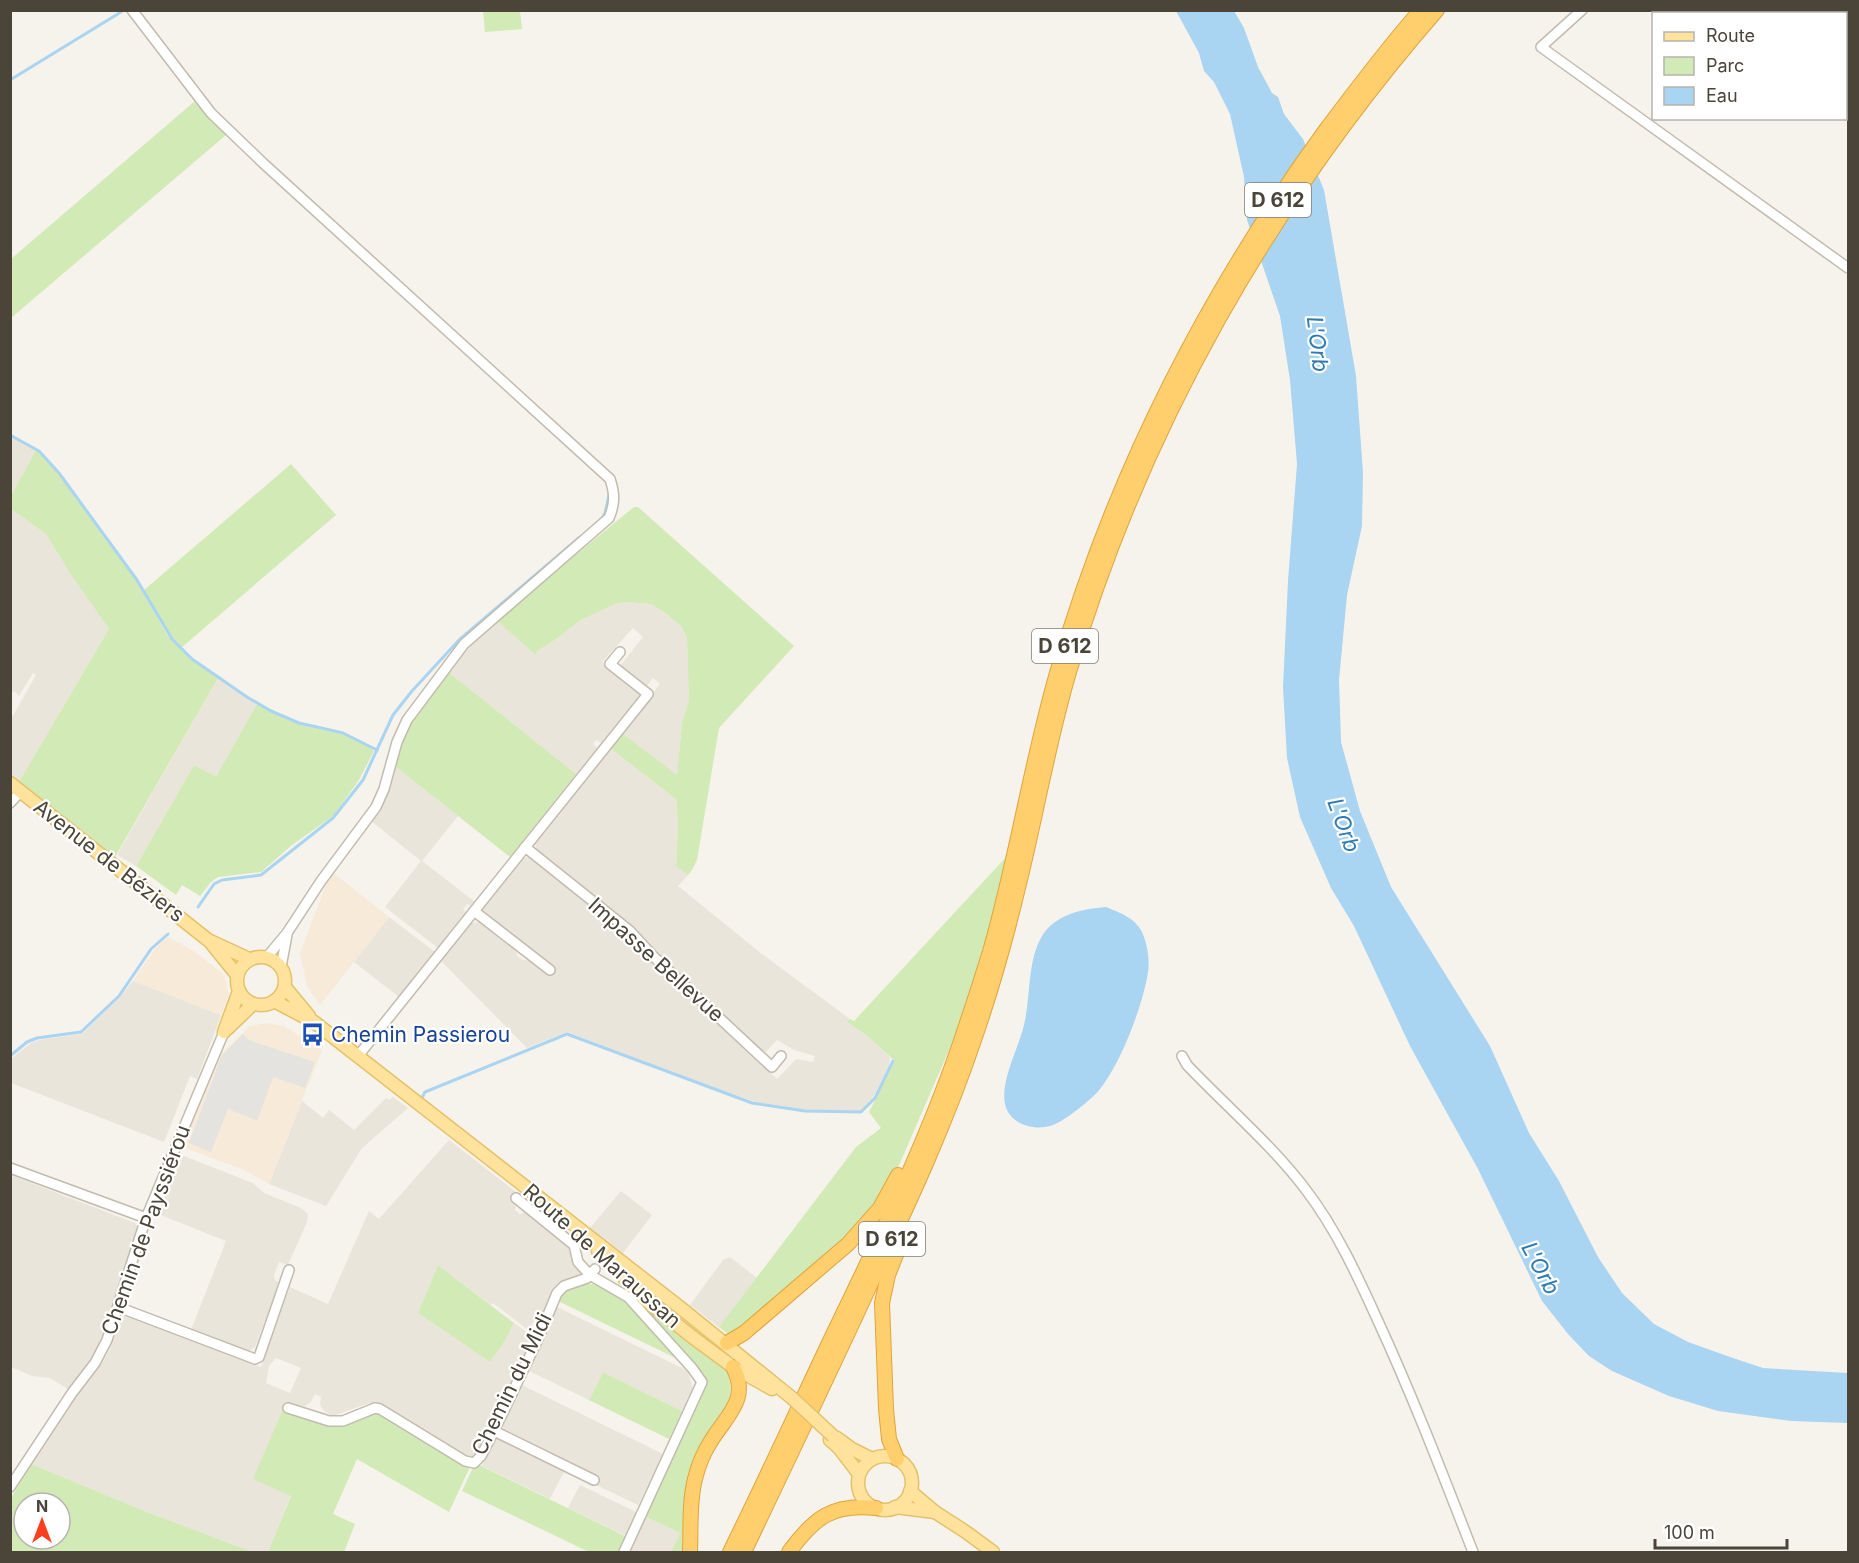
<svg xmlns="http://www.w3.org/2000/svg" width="1859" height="1563" viewBox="0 0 1859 1563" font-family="Inter,sans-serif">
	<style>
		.residential { fill: #eae5da; fill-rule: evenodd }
		.commercial { fill: #f7ead8 }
		.green { fill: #d2eab5; fill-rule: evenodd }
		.parking { fill: #e5e3e0 }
		.water { fill: #a9d4f2 }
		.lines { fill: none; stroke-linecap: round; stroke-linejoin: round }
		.stream { stroke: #a9d4f2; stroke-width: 3 }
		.minor-casing { stroke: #c2bbae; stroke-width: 12 }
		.major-casing { stroke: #e6c16a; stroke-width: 15 }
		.highway-casing { stroke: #e0a43c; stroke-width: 16 }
		.minor { stroke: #fff; stroke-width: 9 }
		.major { stroke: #ffe39c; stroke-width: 12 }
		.highway { stroke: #ffcf6e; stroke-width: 14 }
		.major-bridge-casing { stroke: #e6c16a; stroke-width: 15; stroke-linecap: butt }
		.major-bridge { stroke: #ffe39c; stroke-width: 12 }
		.labels { text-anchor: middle; stroke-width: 4.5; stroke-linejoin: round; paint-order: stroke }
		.shield { fill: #fff; stroke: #817c74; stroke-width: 1.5 }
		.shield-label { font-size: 20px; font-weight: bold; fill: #4b4439 }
		.street-label { font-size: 21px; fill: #4b4439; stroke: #fff }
		.transit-label { font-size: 21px; fill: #164399; stroke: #fff; text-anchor: start }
		.water-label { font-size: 22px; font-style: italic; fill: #2e7ab2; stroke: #fff }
	</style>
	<rect width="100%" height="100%" fill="#f6f3ec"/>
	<g class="residential">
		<path d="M11,436L36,450L11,496Z"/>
		<path d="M11,509L46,534L71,575L109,629L19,782L11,775V719L36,675L33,673L19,696L14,691L11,694Z"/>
		<path d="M628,602L651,604L664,612L682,627L687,638L689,700L682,723L677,776L622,733L660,684L653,678L646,687L620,666L643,637L633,628L602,662L641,693L601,743L596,740L593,744L597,748L576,774L447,671L469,644L496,620L536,654L537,651L555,640L579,621L617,603Z"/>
		<path d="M218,678L257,704L216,778L194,765L136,866L117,855Z"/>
		<path d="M610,748L676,799L678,825L676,865L688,875L678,886L762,954L850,1019L847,1022L866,1035L890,1057L889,1066L872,1099L862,1111L805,1110L756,1102L725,1092L567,1032L527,1048L441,961L472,923L481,922L516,949L517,956L523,960L532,961L549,974L481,911L523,858L530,857L623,932L657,968L777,1079L796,1059L813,1062L815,1056L794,1050L777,1040L765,1053L667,962L631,925L536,848L535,843Z"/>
		<path d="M396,767L458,816L422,861L475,902L472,906L467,904L463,909L466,913L438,948L385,907L421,861L370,820L387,793Z"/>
		<path d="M389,917L435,952L399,997L354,962Z"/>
		<path d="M133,981L221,1015L197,1079L190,1076L164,1142L11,1083V1059L31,1043L38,1040L82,1034L120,997Z"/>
		<path d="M393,1097L408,1108L362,1148L326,1206L269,1184L302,1101L323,1118L329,1110L354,1130L386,1098L389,1100Z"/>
		<path d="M449,1140L516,1192L510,1200L516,1206L515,1210L520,1214L525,1212L571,1247L572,1263L580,1271L581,1274L576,1278L562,1280L554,1287L541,1317H537L528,1330L493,1303L491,1305L438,1265L418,1313L490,1362L503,1344L514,1323L534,1337L476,1455L466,1459L377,1404L369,1403L333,1416L324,1411L320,1405L321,1397L315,1394L311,1402L305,1406L297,1407L286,1403L254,1478L291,1495L268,1552H253L147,1512L31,1464L66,1408L101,1365L110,1349L121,1318L125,1316L261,1367L290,1287L328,1304L369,1211L379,1219ZM276,1358L301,1368L290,1393L266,1383L269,1366Z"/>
		<path d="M184,1156L253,1183L264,1193L301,1208L308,1214L307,1222L288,1265L279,1262L274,1275L275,1280L279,1283L255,1347L251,1350L248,1351L191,1330L226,1241L158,1214L179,1158Z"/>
		<path d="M13,1176L135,1223L138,1228L102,1339L89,1362L68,1389L50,1378L32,1376L11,1367L10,1182Z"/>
		<path d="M621,1191L652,1215L623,1253L590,1228Z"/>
		<path d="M730,1257L757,1278L720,1328L690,1305L723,1260Z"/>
		<path d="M557,1307L688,1371L693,1389L682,1411L603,1372L589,1400L529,1371Z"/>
		<path d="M522,1385L663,1454L638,1505L596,1485L599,1477L504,1432L502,1426Z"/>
		<path d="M497,1437L565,1470L550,1499L482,1466Z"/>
		<path d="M580,1485L636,1512L626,1536L568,1508Z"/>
		<path d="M644,1516L680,1533L671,1552H627Z"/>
	</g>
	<g class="commercial">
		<path d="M332,872L389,917L320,1005L307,986L300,953L326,885L324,882Z"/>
		<path d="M168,937L194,951L224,975L229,995L221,1015L133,981L155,949Z"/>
		<path d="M267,1023L284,1026L322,1050L269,1184L244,1170L182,1147L217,1058L250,1026Z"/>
	</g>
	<g class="green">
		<path d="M483,11H520L522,29L485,32Z"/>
		<path d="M195,101L226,135L11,318V259Z"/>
		<path d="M36,450L56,470L136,580L168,636L193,661L218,678L115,857L19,782L109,629L71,575L46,534L11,509V496Z"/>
		<path d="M291,464L336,515L181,648L173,639L144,590Z"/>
		<path d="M634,507H638L794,646L719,728L697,860L692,870L688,875L676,866L678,825L676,799L610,748L622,733L677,775L682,723L689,700L687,638L682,627L664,612L651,604L628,602L617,603L579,621L555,640L537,651L536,655L496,620Z"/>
		<path d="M447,671L576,774L510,857L396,767L403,737L410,721Z"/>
		<path d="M257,704C271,712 285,720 300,724C326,733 353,731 374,751L359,780L333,816L292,845L261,872L218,877L211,882L200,896L182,885L176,895L136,866L194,765L216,777Z"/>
		<path d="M1008,855L978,971L960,1025L893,1179L861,1225L732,1337L719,1327L856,1147L881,1128L869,1112L895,1061L866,1035L847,1022L850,1019L854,1021Z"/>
		<path d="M438,1265L514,1323L503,1344L490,1362L418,1313Z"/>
		<path d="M586,1283L598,1285L622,1297L686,1363L558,1301L563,1291Z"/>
		<path d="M627,1290L723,1365C731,1376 732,1390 728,1402L699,1448L692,1465L684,1552H671L680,1533L644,1516L701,1391L704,1389V1380Z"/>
		<path d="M603,1372L682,1411L669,1439L589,1400Z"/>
		<path d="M283,1409L331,1427L343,1426L372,1414H376L377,1410L470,1467L449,1512L357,1459L333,1514L355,1524L344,1552H268L291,1496L253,1479Z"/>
		<path d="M475,1463L627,1537L620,1552H589L462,1491Z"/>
		<path d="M31,1464L147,1512L253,1552H11V1498ZM24,1503H60V1539H24Z"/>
	</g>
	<path class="parking" d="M243,1034L249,1040L315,1062L305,1088L273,1077L257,1121L228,1109L211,1152L189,1143L222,1055Z"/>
	<g class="water">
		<path d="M1176,11H1234L1244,28L1258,67L1272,93L1278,97L1284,114L1303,139L1324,190L1356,376L1363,473L1362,526L1347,595L1339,680L1341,742L1360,811L1391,887L1490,1046L1529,1133L1559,1181L1598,1257L1622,1293L1654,1324L1688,1342L1730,1357L1763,1368L1848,1373V1423L1791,1421L1718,1411L1669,1396L1612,1371L1589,1356L1568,1334L1542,1301L1478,1169L1410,1046L1354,926L1331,888L1300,817L1287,758L1283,687L1288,581L1297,464L1290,380L1280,316L1247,220L1244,177L1230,114L1214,82L1204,71L1199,53Z"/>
		<path d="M1106,907C1120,913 1134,917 1142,932C1147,943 1150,959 1148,972C1143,1005 1121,1063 1100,1089C1091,1100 1066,1120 1053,1125C1035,1132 1009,1124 1005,1104C1000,1081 1019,1047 1024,1025C1031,997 1027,961 1042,936C1056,914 1082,909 1106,907Z"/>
	</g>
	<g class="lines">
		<g class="stream">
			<path d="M10,80L121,12"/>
			<path d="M10,435L39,451L59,473L137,580L172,639L192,659L247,697L271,711L299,723L343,733L377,750"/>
			<path d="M601,520L605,513L609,495"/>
			<path d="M198,907L214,884L222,880L261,875L333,818L363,780L393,715L412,691L459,640L580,537"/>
			<path d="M10,1056L27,1042L37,1038L81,1032L119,996L151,949L168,934"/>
			<path d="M423,1096L425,1092L567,1034L752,1103L805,1111L861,1112L875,1098L893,1061"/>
		</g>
		<defs>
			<g id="minor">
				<path d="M132,10L211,113L263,163L610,479C615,494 615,504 609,518L464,644L407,720L397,742L384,789L376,807L321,881L287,933L267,957"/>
				<path d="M1582,10L1541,47L1848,268"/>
				<path d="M10,803L21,791"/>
				<path d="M525,847L630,931L655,958L772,1067L781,1056"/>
				<path d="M474,911L550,970"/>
				<path d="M281,967L287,935"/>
				<path d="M358,1056L648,694L610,664L620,652"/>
				<path d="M1182,1056L1187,1065C1227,1107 1272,1145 1306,1190C1336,1229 1358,1277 1378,1321C1413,1397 1443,1475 1473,1552"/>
				<path d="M10,1168L146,1218"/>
				<path d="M516,1198L574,1245L578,1262L590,1275L628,1297L692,1368L702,1382L624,1552"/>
				<path d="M118,1307L255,1359L259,1357L289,1270"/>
				<path d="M288,1408L329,1421H343L375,1408L380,1409L465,1461L474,1463L481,1456L494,1431L538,1339L557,1293L564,1286L587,1278L595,1269"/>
				<path d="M494,1431L594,1480"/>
				<path d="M10,1487L72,1393L95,1363L107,1340L146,1218L224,1032"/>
			</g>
			<g id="major">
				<path d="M10,783L208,940L249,959"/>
				<path d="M211,943L237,975"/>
				<circle cx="261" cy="981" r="24"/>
				<path d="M285,987L309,1016"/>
				<path d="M274,1001L314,1022L682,1309L792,1398"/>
				<path d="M227,1029L253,1004"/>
				<path d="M224,1032L239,991"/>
				<path d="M598,1251L647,1301L695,1339L733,1367L772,1389"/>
				<path d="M837,1438L852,1449L872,1459"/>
				<path d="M830,1440L839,1448L859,1474"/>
				<circle cx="885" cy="1483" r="27"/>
				<path d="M910,1491L935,1512L966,1532L993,1552"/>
				<path d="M895,1507L935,1512"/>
			</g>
			<g id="highway">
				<path d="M727,1343L744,1333L848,1244L880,1208L898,1175"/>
				<path d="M897,1459L889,1439L886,1409L882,1303L888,1275L903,1237"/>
				<path d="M690,1552C691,1529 689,1502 695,1479C698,1466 704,1452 711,1441C727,1415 750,1399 733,1367"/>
				<path d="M730,1552C764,1483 796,1413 829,1343C878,1241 929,1138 965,1029C974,1002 983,975 991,948C1017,857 1031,763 1057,673C1113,478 1206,295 1325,131C1356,90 1387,48 1421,10"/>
				<path d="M744,1552C787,1462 830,1372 872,1281C910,1201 947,1121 975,1037C992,988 1006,938 1018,888C1036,816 1048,743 1069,672C1142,426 1269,203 1437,10"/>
				<path d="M789,1552C814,1518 832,1503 876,1508"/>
			</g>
		</defs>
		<use href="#minor" class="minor-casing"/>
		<use href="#major" class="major-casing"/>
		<use href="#highway" class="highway-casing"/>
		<use href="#minor" class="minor"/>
		<use href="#major" class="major"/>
		<use href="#highway" class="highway"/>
		<defs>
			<path id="major-bridge" d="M792,1398L833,1436"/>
		</defs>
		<use href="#major-bridge" class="major-bridge-casing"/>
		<use href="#major-bridge" class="major-bridge"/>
	</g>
	<defs>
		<symbol id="bus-bare" viewBox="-9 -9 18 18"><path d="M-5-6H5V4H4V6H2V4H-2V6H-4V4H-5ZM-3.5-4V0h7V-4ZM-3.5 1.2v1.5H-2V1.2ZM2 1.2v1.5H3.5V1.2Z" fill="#1a4fb4" stroke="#fff" stroke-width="2.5" paint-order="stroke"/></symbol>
	</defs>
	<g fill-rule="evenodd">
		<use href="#bus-bare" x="296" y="1018" width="33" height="33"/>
	</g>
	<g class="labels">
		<g class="shield">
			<rect x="1245" y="183" width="66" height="34" rx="4.5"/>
			<rect x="1032" y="629" width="66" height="34" rx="4.5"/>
			<rect x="859" y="1222" width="66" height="34" rx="4.5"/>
		</g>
		<g class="shield-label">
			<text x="1278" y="207">D 612</text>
			<text x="1065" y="653">D 612</text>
			<text x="892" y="1246">D 612</text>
		</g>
		<g class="street-label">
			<text transform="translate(109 861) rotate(38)" y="7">Avenue de Béziers</text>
			<text transform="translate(656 960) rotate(42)" y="7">Impasse Bellevue</text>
			<text transform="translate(146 1230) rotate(-70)" y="7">Chemin de Payssiérou</text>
			<text transform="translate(602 1256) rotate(42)" y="7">Route de Maraussan</text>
			<text transform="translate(512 1384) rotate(-64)" y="7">Chemin du Midi</text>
		</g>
		<g class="transit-label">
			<text x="331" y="1042">Chemin Passierou</text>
		</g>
		<g class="water-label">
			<text transform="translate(1318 344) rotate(83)" y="8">L'Orb</text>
			<text transform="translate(1344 825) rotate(70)" y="8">L'Orb</text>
			<text transform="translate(1541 1268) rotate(62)" y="8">L'Orb</text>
		</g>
	</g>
	<rect width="1859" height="1563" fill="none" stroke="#4b4439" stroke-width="24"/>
	<rect x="1652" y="12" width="195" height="108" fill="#ffffff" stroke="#b7b4b0" stroke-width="1.5"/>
	<rect x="1664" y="32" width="30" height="9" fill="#ffe39c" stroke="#b7b4b0" stroke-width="1.5"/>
	<text x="1706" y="42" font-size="18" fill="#4b4439">Route</text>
	<rect x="1664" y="57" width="30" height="18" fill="#d2eab5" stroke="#b7b4b0" stroke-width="1.5"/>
	<text x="1706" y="72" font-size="18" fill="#4b4439">Parc</text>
	<rect x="1664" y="87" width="30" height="18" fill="#a9d4f2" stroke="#b7b4b0" stroke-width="1.5"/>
	<text x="1706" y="102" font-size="18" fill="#4b4439">Eau</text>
	<g transform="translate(42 1521)"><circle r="28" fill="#ffffff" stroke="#b7b4b0" stroke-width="1.5"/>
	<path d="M0-4.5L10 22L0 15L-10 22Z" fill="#fc3f1d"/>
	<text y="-9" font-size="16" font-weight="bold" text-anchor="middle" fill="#4b4439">N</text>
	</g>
	<path d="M1655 1539v9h132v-9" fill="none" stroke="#4b4439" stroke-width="3"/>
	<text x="1664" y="1539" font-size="18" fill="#4b4439" stroke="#ffffff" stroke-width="4.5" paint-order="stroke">100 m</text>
</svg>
